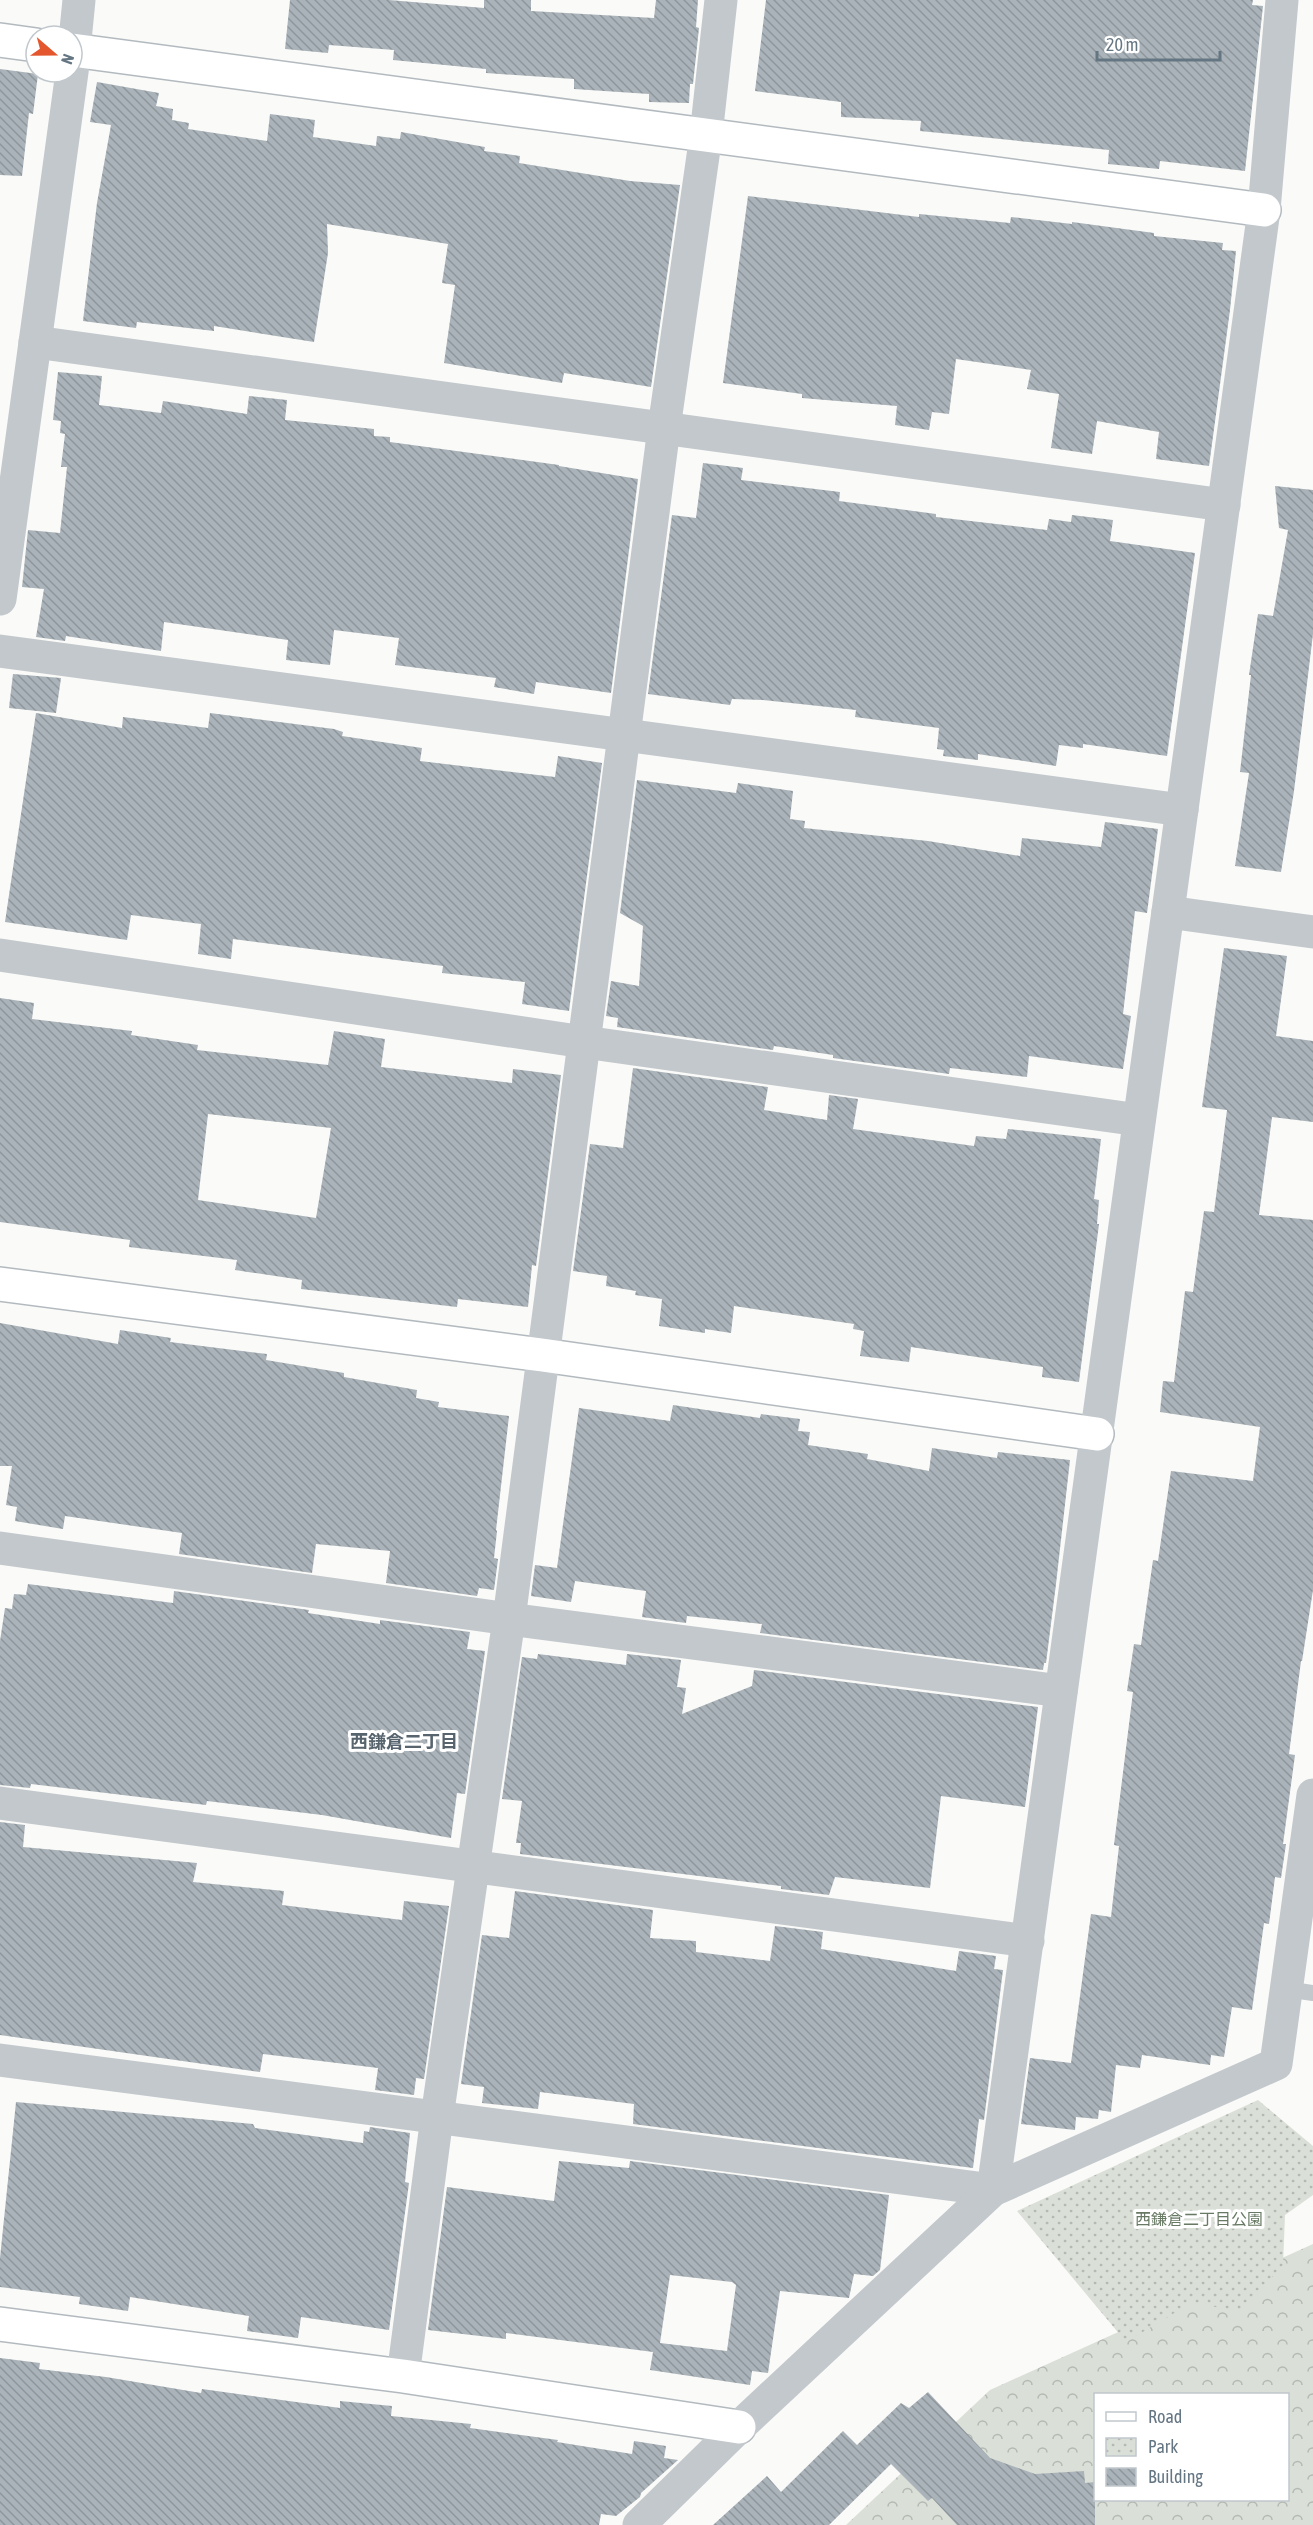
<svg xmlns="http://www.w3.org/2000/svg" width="1313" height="2525" viewBox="0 0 1313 2525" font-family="'Asap Condensed','Noto Sans JP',sans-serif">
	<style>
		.forest { fill: url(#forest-crowns); fill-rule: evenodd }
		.park { fill: url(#park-dots) }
		.building { fill: url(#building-back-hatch); fill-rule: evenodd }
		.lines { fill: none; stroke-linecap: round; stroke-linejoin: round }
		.secondary-casing { stroke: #b3babf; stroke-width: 36 }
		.lane { stroke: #c3c8cc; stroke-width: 16 }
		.street { stroke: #c3c8cc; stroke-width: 33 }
		.secondary { stroke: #fff; stroke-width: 33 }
		.labels { text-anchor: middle; stroke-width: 6; stroke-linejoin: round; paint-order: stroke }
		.park-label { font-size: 16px; fill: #687a64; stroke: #fff }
		.neighbourhood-label { font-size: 18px; font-weight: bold; fill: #57646e; stroke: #fff }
	</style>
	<defs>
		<pattern id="forest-crowns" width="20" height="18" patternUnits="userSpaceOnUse" patternTransform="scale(1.5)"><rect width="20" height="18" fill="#dadfd7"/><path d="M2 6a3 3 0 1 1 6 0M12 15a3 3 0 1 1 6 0" fill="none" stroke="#b4b9b4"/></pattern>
		<pattern id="park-dots" width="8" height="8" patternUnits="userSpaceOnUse" patternTransform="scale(1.5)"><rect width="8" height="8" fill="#dadfd7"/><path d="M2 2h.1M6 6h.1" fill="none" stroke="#b4b9b4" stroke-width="1.8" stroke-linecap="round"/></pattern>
		<pattern id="building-back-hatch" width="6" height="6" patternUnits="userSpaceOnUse" patternTransform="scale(1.5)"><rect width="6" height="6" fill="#aab3b9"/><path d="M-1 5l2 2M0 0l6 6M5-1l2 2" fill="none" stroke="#8e969c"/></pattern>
	</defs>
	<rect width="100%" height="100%" fill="#fafaf8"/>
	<path class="forest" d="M1313,2244V2525H846L990,2390ZM1096,2394H1288V2500H1096Z"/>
	<path class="park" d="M1258,2100L1313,2146V2195L1285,2215L1283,2265L1240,2311L1191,2303L1126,2342L1017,2211Z"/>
	<g class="building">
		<path d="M290,0H389L484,8V0H531V11L654,18L656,0H698L696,27L699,28L693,84H690L689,103L649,102V94L574,89V79L486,73V69L393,60L394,50L329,45L328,53L285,49Z"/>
		<path d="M766,0H1253L1252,5L1263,6L1245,171L1160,161L1159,169L1108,164L1109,150L920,131L921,121L841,117V102L755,91Z"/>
		<path d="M0,69L38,74L33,114L29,113L22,176L0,175Z"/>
		<path d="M97,82L159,93L156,106L173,109L172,120L189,123L188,129L267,141L270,114L315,120L313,137L376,146L377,136L400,139L401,132L485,147L484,151L520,156L519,163L630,181L680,185L651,387L564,373L562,383L444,363L455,285L442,283L448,244L327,224L328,253L314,342L214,326V331L137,322L136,328L83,321L97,203L111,125L90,122Z"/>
		<path d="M748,196L919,217V214L1010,223L1011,217L1072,224V222L1154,233V236L1223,243L1222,250L1236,251L1230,310L1209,466L1156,459L1159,432L1097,421L1092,454L1051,448L1059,394L1027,389L1031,370L956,359L949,414L932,412L929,430L895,425L897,406L802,398V394L723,383Z"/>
		<path d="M58,372L102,376L99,405L161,413L163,401L247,414L249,396L287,400L285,420L374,429V436L390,437V442L559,465V466L638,479L611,693L536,682L534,694L494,687L496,678L395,665L399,638L334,630L330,665L286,660L288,640L164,622L161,651L66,636L65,641L36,637L44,589L22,587L28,530L60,533L67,467H61L65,434L60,433L61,421L53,420Z"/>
		<path d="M703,463L743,468L741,480L840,492L839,501L936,514V517L1047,530L1049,519L1071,522L1072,515L1113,520L1110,541L1195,553L1167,756L1083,744V748L1059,745L1056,766L978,754V760L943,756L944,750L937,749L939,728L855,717L856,710L763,700L732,699L730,705L648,694L672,515L696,518Z"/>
		<path d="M1275,486L1313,490V634L1294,791L1281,872L1235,866L1249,773L1240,772L1251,675H1249L1258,614L1273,616L1288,530L1279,528Z"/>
		<path d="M13,674L61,678L56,713L9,708Z"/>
		<path d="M36,713L122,728L123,717L208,728L210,713L334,729L343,732L342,736L422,748L420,761L555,777L558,756L602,763L569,1011L522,1004L525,982L442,973L443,966L233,939L231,959L198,954L201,924L131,915L127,940L5,922Z"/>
		<path d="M637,780L736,793L738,783L793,791L790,819L805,821L804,828L928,841L1020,856L1022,838L1101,847L1105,822L1158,829L1147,913L1135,911L1123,1014L1131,1016L1123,1069L1029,1056L1027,1077L950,1068L949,1074L833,1058V1055L774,1046L773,1050L617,1027L618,1018L606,1016L611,981L639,986L643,926L620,913Z"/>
		<path d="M1224,948L1287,956L1276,1036L1313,1041V1122L1272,1117L1259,1215L1313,1220V1590L1302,1661H1301L1289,1754L1295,1755L1283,1844H1286L1281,1878L1275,1877L1269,1924L1264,1923L1252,2010L1232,2007L1224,2057L1211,2055L1210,2065L1142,2055L1140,2068L1116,2065L1111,2112L1099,2110L1098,2119L1076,2117L1075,2130L1021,2124L1030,2058L1071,2063L1091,1914L1111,1917L1119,1846L1114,1845L1133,1692L1127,1691L1134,1644L1141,1645L1153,1560L1158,1561L1171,1471L1253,1481L1260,1427L1160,1412L1163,1381L1174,1382L1185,1291L1193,1292L1204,1211L1214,1212L1227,1110L1202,1107Z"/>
		<path d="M0,998L34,1003L32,1019L132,1031L131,1035L198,1045L197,1050L328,1065L334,1031L385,1039L381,1067L512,1083L513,1069L561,1075L536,1266L532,1265L528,1307L458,1299L457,1307L301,1289L302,1280L235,1270L237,1260L129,1247L130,1240L0,1222ZM208,1114L331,1128L316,1218L198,1200Z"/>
		<path d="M633,1068L768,1087L764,1110L827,1120L829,1095L858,1099L853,1129L974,1146L976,1136L1006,1139L1008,1129L1101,1139L1094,1199L1099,1200L1097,1224H1099L1079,1382L1042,1377L1043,1367L911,1347L909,1362L860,1356L864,1331L853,1329L854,1324L734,1306L731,1333L705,1329V1333L659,1326L662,1299L635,1295L636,1291L606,1286L607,1276L573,1271L590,1144L623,1148Z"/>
		<path d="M0,1323L118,1344L120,1330L171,1338L170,1342L267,1354L266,1360L344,1373V1377L417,1390L416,1398L439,1402L438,1407L509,1416L496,1530L497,1531L494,1558L498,1559L494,1590L479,1588L477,1596L386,1583L390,1551L316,1544L312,1573L179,1554L182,1533L65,1516L63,1529L15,1521L17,1507L6,1505L12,1466H0Z"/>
		<path d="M673,1405L760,1418L761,1414L800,1419L798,1431L810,1432L808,1445L868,1454L867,1459L929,1471L932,1448L997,1458L998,1452L1070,1460L1056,1584L1046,1663H1044L1043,1670L760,1633L762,1624L687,1616L686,1623L642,1617L646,1591L575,1581L571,1602L531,1596L535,1565L557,1568L579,1408L670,1421Z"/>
		<path d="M28,1584L173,1603L174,1591L309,1610L308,1613L380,1624V1620L470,1632L467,1649L485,1651L465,1794L457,1793L451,1838L322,1815L207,1801L206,1805L31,1784L30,1788L0,1785V1641L5,1608L12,1609L14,1594L26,1595Z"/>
		<path d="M538,1654L626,1665L627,1654L681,1660L677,1687L686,1688L682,1714L752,1686L754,1670L1038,1707L1025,1807L941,1796L930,1888L835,1877L829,1895L781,1889V1886L520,1854L521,1843H516L522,1801L502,1799L522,1657L537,1659Z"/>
		<path d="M0,1822L25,1825L23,1847L197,1863L193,1882L284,1891L282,1905L402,1920L404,1901L449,1906L424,2079L416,2078L414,2095L375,2090L378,2068L263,2054L260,2072L0,2035Z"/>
		<path d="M515,1891L653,1910L650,1938L696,1941V1952L770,1961L775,1926L823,1932L821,1949L956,1971L959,1951L996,1956L994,1969L1003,1970L984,2120L979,2119L973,2168L633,2124L634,2104L540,2092L538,2109L482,2103L484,2087L461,2084L482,1935L509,1938Z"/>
		<path d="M16,2102L253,2124L255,2128L363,2143L364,2131L369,2132L370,2127L410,2133L405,2182L409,2183L389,2330L301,2317L298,2338L247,2331L249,2316L130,2297L128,2311L79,2304L80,2297L0,2287V2258Z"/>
		<path d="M559,2161L629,2168L630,2161L889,2195L880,2270L873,2276L854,2274L849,2298L780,2291L768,2373L752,2371L750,2385L650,2370L653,2352L506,2333V2339L428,2330L447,2187L554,2201ZM670,2275L732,2282L736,2285L727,2351L660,2343Z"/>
		<path d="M0,2358L40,2363L39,2369L106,2377L201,2393L202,2389L340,2408V2401L392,2406L391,2416L471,2424L470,2428L558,2440L557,2442L632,2454L634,2441L666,2446L664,2458L678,2460L641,2493L640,2497L616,2516L601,2514L599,2525H0Z"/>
		<path d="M928,2392L990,2458L1035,2474L1084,2471L1085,2483L1095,2482V2525H957L932,2498L928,2501L891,2464L829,2525H713L767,2476L781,2492L843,2431L857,2445L901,2403L909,2408Z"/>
	</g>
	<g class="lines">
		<defs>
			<g id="secondary">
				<path d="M0,40L36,45"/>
				<path d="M72,50L1264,210"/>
				<path d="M0,1284L542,1355L1097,1434"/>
				<path d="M0,2324L403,2376L739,2427"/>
			</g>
		</defs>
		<use href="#secondary" class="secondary-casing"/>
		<path class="lane" d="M1286,1989L1313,1993"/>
		<g class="street">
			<path d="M72,70L79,0"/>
			<path d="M35,342L1224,505"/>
			<path d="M0,599L72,72"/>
			<path d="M0,651L1182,810"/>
			<path d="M1168,912L1313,932"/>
			<path d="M0,955L584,1042L1139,1120"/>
			<path d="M0,1548L509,1619L1061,1691"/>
			<path d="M0,1803L1028,1941"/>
			<path d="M0,2060L993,2190L1264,210L1282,0"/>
			<path d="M403,2376L437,2117L509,1619L664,428L706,135L721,0"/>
			<path d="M639,2525L739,2427L993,2190L1276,2064L1313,1795"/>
		</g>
		<use href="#secondary" class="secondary"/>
	</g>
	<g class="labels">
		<g class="park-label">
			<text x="1199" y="2225">西鎌倉二丁目公園</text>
		</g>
		<g class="neighbourhood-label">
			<text x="404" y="1748">西鎌倉二丁目</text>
		</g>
	</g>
	<rect x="1094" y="2393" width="195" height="108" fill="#ffffff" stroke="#c1c8cd" stroke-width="1.5"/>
	<rect x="1106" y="2412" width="30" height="9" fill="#ffffff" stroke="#c1c8cd" stroke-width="1.5"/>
	<text x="1148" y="2423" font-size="18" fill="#657683">Road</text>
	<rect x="1106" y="2438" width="30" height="18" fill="url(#park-dots)" stroke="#c1c8cd" stroke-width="1.5"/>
	<text x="1148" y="2453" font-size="18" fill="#657683">Park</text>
	<rect x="1106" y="2468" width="30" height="18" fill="url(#building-back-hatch)" stroke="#c1c8cd" stroke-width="1.5"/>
	<text x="1148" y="2483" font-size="18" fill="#657683">Building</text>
	<g transform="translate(54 54) rotate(110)"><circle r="28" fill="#ffffff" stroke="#c1c8cd" stroke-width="1.5"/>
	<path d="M0-4.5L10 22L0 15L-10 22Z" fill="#e4572e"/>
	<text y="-9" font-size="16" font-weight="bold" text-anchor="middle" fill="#657683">N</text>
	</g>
	<path d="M1097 51v9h123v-9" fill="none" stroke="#657683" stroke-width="3"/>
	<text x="1106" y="51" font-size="18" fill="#657683" stroke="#ffffff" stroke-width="4.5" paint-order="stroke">20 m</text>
</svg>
